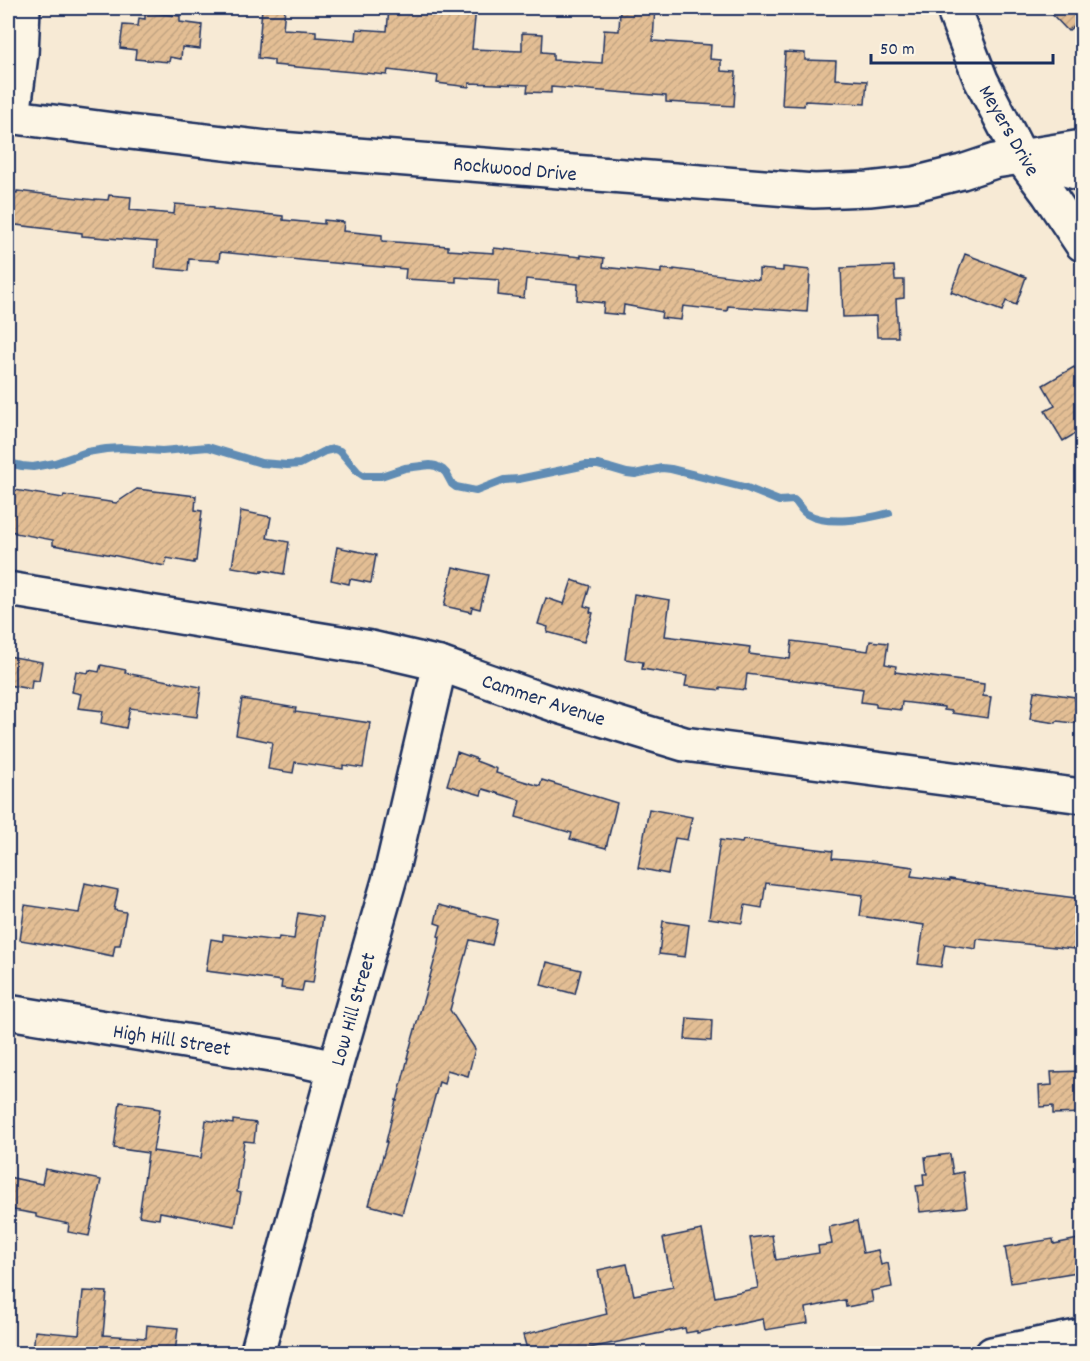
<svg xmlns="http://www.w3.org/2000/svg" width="1090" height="1361" viewBox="0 0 1090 1361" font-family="Dekko,sans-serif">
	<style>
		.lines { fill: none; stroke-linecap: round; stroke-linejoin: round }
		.stream { stroke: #608cb4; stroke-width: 8 }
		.building { fill: url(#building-hatch); stroke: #1b2f5e; stroke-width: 1.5 }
		.minor-casing { stroke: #1b2f5e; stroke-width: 38 }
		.minor { stroke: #fcf5e5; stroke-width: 33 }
		.labels { text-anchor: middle; stroke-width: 4.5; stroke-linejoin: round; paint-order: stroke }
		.street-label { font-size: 21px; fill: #1b2f5e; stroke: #fcf5e5 }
	</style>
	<defs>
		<pattern id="building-hatch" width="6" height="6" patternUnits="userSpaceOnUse" patternTransform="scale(1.5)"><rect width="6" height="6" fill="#e3be94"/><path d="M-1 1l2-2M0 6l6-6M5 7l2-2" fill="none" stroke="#c2a482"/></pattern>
	</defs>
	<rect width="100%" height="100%" fill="#f7ead5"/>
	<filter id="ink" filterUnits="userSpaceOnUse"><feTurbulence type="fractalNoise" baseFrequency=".0167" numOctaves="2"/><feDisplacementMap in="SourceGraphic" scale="12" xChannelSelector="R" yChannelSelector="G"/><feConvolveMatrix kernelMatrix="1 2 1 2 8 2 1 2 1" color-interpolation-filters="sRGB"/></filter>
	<g filter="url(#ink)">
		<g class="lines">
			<path class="stream" d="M8,463L22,466L33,467L55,463L87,452L106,449L121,448L162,451L208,447L261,463L287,465L300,464L325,451L334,449L340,451L358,472L364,476H381L405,468L430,465L436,466L443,470L446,473L452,484L456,487L476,491L504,480L519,479L586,465H598L610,468L627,473L635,474L662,468L671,469L747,488L779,501L794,500C799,504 801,511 807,514C827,526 867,519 889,513"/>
		</g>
		<g class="building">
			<path d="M262,8H285L283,29L316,31V37L356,40L357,29L387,31L389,8H476L472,49L522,51V33L543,34L542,52L553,53V60L602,63L604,30L619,31L620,10L631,11V8H655L653,41L711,45L710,59L721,60V71L736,72L734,106L666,102V96L551,87V93L527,92L528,85L469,83V87L437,83L438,76L388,70L387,75L274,65V60L258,58Z"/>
			<path d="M1046,8H1083V18L1068,31Z"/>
			<path d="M145,12L180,16V22L202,25L200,49L182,47L181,59L170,57L169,62L135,59L136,50L120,48L123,25L138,26L139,18L145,19Z"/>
			<path d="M785,52L805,53V60L836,61L835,79L867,81L865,104L805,101L804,106L782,105Z"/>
			<path d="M17,191L95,200V199L108,200L109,195L131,197L130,210L174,214L175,204L214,207V209L283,216V220L324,224V220L344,222L343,231L382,235V241L448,246V250L494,253V248L581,257V255L604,258L603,267L661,273V269L674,270V269L759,280V269L783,271V267L810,270L807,312L728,306L727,311L683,306L681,320L661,318L662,312L624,305L623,315L603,313L604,303L577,300L578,284L526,279L524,298L498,295L499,280L456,277V282L405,279L406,269L321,262L220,252L219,261L189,259L188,271L155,268L157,242L82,236V233L8,224V192L17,193Z"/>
			<path d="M965,254L1026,277L1016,305L1006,301L1002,311L951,292Z"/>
			<path d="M894,266L895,280H904V298L896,299L898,337H877L876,316L843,317L841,268Z"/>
			<path d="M1074,367L1083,382V429L1063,441L1045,411L1055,406L1043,385Z"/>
			<path d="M137,489L196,496L195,510L202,511L196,561H194V563L167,558L165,566L107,554L53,545V540L15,533V532L8,531V493L14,494L15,490L63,498L64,495L116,503Z"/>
			<path d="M241,511L271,517L267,538L289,542L284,574L262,570V572L232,567Z"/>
			<path d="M337,547L376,555L371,583L350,579L349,584L331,580Z"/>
			<path d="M453,567L488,575L480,609L472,607L471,612L444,606Z"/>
			<path d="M572,580L590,586L584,606L591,608L590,612L593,613L584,642L547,632L548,627L538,624L546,598L564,604Z"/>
			<path d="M634,594L670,600L665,636L750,647L749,654L790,659L792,641L868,651L870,641L888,643L885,664L896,666L895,672L984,684L983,696L991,697L988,718L952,713V711L944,710V707L902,702L901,710L876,707V704L861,702L863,689L747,674L745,690L720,687V690L685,686L687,676L642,669L643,662L625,659Z"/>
			<path d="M8,656L42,662L39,681L32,680L31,689L8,685Z"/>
			<path d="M101,665L126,670L125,673L201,687L197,717L130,708L126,728L101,723L103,711L78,708L81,694L72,692L76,671L88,673L89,670L99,672Z"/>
			<path d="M1034,691L1075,697V700L1083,701L1081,724L1057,721L1056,723L1030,719Z"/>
			<path d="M242,699L296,708L295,712L370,723L363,768L343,765V769L295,762L293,773L268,769L272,742L236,735Z"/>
			<path d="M457,752L477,759L476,761L497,769L496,773L540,786L542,780L617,803L606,848L570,839L572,833L516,817L520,800L483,789L481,795L447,785Z"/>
			<path d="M649,809L692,817L687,840L675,838L668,874L638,868Z"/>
			<path d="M720,840L742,843L743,840L833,851L832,858L870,861L913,867L911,876L950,881V879L985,885V886L1083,899V950L977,939L976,949L945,944L941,967L918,964L924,925L860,916L863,895L766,883L762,908L745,905L742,923L709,918Z"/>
			<path d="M85,883L118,890L114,910L126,912L120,945H115L113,956L51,944V945L20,940L25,905L79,913Z"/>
			<path d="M439,905L498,920L492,945L470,940L466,955H465L450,1010L475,1049L468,1076L447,1070L444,1084L439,1082L402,1214L369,1205L387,1142H386L396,1100L397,1101L408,1058H407L438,948L440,937L438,936L441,925L435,923Z"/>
			<path d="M298,913L323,917L313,983L304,982L302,991L281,988L282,981L206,971L211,939L223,941V934L278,941L279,937L294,939Z"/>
			<path d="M663,921L689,925L685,957L659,954Z"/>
			<path d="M547,962L581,970L575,994L541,985Z"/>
			<path d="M687,1018L712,1020L711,1041L685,1039Z"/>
			<path d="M1083,1071V1113L1053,1114V1106L1040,1107L1039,1086L1052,1085L1051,1072Z"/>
			<path d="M120,1102L154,1107V1108L160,1109L153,1151L201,1158L206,1120L233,1124V1120L256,1123L254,1142L244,1141L237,1192L241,1193L235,1226L160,1212L159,1219L139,1216L148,1153L114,1148Z"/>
			<path d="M950,1154L953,1174L963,1172L967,1207L920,1212L916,1186L924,1185L923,1174H927L925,1157Z"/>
			<path d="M45,1169L101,1180L89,1236L68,1232L69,1224L36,1217V1214L8,1209V1177L42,1184Z"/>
			<path d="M857,1221L863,1253L878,1250L881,1265L888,1263L892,1287L871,1291L873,1302L846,1307L845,1300L806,1308L808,1323L765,1330L763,1319L697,1333V1331L686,1333L685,1328L580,1350L581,1353H528L523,1335L607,1314L598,1270L627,1264L634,1295L673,1287L663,1238L702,1230L715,1297L758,1288L750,1238L772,1235L776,1260L819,1253L818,1246L832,1244L829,1227Z"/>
			<path d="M1083,1238V1271L1011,1283L1005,1247L1053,1239L1054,1244Z"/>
			<path d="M83,1291L107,1292L103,1335L146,1338L147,1325L178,1328L175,1353H33L35,1331L79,1335Z"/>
		</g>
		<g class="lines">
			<defs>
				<g id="minor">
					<path d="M954,8L956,16L981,80L1021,157L1048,193L1082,244"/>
					<path d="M8,116L121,131L267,148L814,191L869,189L914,184L962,172L995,161L1082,147"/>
					<path d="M13,117L21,54L23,8"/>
					<path d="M1034,160L1082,174"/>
					<path d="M8,589L371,648L440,664L559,706L684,744L1082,796"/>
					<path d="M8,1012L295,1059L335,1068"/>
					<path d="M257,1354L335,1068L391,874L440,664"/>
					<path d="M992,1354L1082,1336"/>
				</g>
			</defs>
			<use href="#minor" class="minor-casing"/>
			<use href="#minor" class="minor"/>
		</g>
	</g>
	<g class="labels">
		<g class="street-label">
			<text transform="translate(1010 130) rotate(60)" y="7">Meyers Drive</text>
			<text transform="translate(515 168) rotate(5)" y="7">Rockwood Drive</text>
			<text transform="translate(544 699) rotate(18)" y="7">Cammer Avenue</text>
			<text transform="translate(352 1009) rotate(-74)" y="7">Low Hill Street</text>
			<text transform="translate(172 1039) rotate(9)" y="7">High Hill Street</text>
		</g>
	</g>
	<rect width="1090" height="1361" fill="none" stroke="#fcf5e5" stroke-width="30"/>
	<rect x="15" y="15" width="1060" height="1331" fill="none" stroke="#1b2f5e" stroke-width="2" filter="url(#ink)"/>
	<path d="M871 54v9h182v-9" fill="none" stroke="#1b2f5e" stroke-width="3"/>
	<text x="880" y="54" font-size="18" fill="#1b2f5e" stroke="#fcf5e5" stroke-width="4.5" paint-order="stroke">50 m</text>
</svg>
